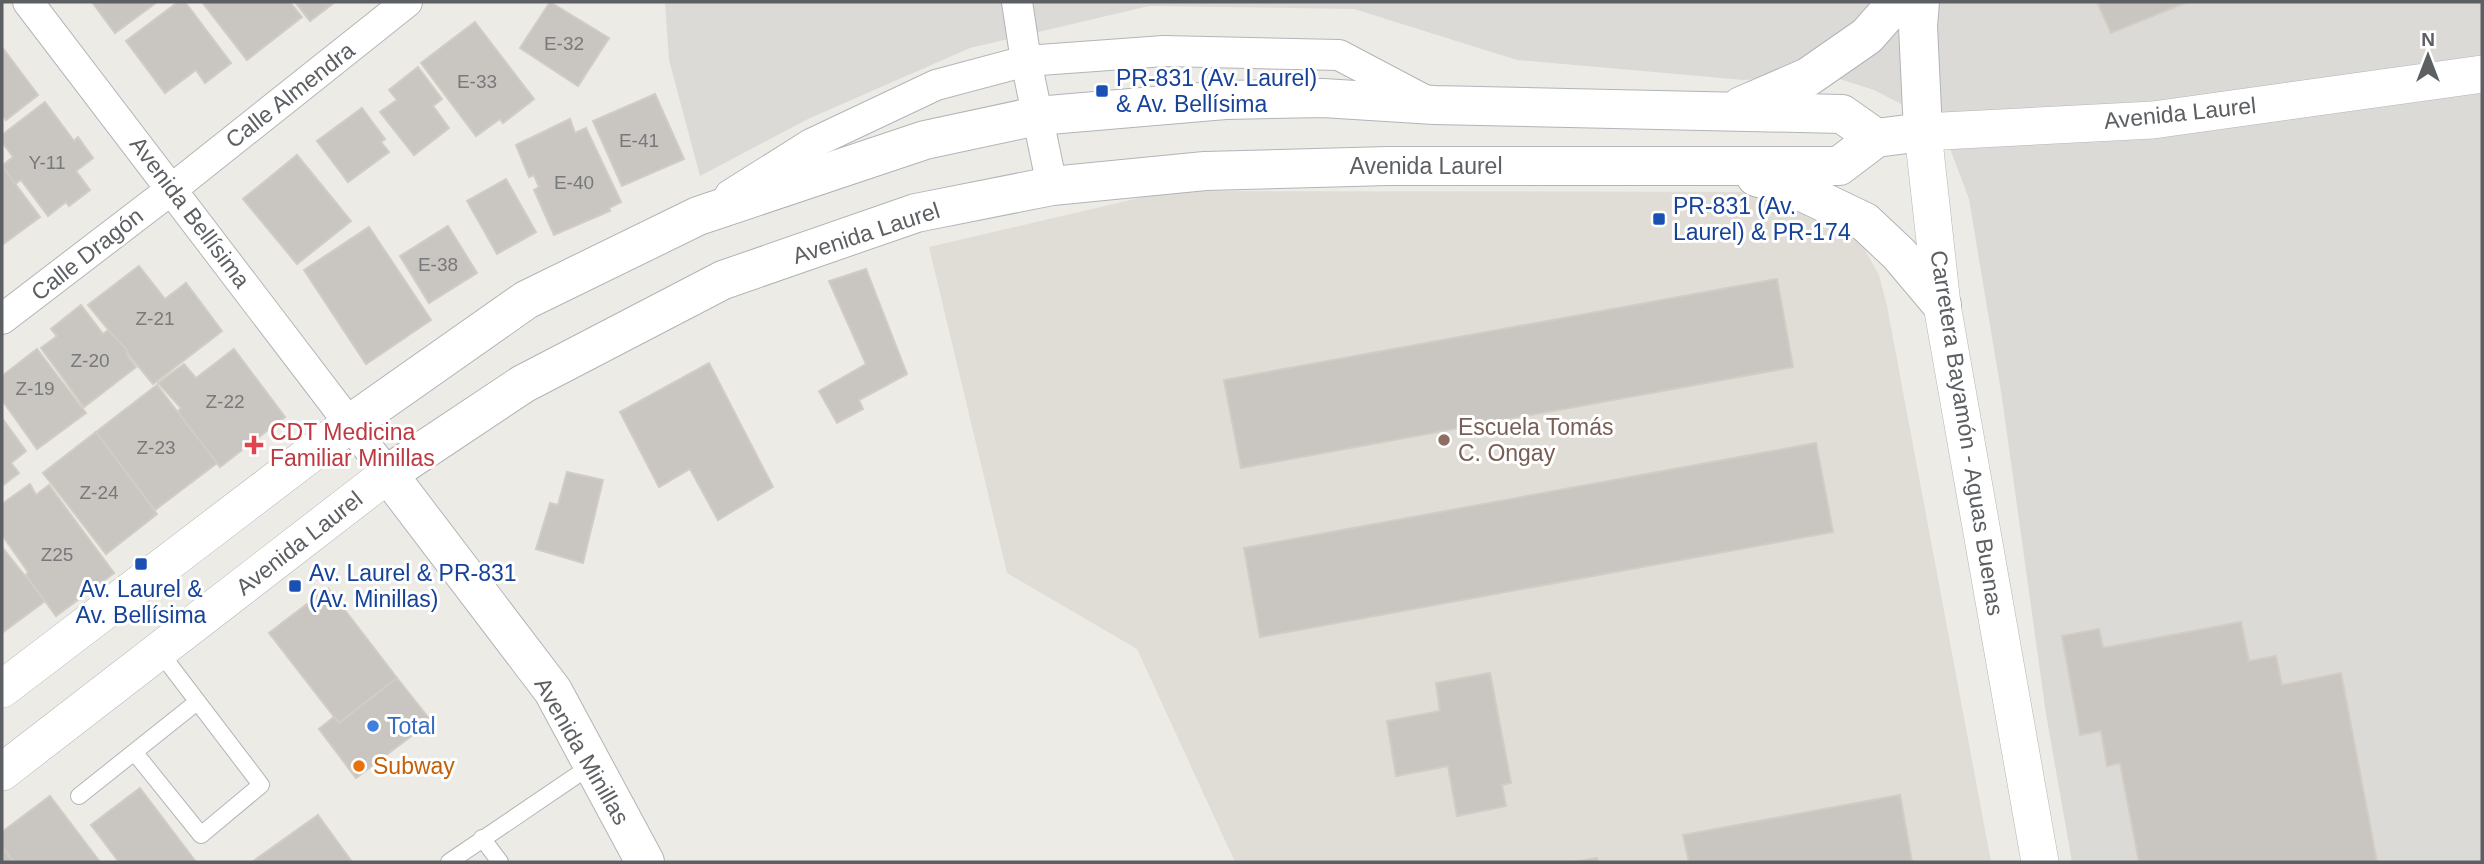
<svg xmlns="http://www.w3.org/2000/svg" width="2484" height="864" viewBox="0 0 2484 864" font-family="Arial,sans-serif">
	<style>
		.industrial { fill: #dcdad7 }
		.education { fill: #e0dcd6 }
		.building { fill: #c9c5c1; stroke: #d1ccc4; stroke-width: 2 }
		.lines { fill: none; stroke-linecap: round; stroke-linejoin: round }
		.service-casing { stroke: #b2b5b8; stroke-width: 18 }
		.minor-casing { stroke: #b2b5b8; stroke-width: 32 }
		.tertiary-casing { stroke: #b2b5b8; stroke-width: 38 }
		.secondary-casing { stroke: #b1b4b8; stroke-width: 40 }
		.service { stroke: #fff; stroke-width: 16 }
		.minor { stroke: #fff; stroke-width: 30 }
		.tertiary { stroke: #fff; stroke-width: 37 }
		.secondary { stroke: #fff; stroke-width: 38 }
		.transit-dot { fill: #1a4fb4; stroke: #fff; stroke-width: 2.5 }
		.education-dot { fill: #8d6e63; stroke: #fff; stroke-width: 2.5 }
		.health-dot { fill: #e0444e; stroke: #fff; stroke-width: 2.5 }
		.shop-dot { fill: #3f7fe0; stroke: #fff; stroke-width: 2.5 }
		.food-dot { fill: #e8710a; stroke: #fff; stroke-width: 2.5 }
		.labels { text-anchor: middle; stroke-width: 6; stroke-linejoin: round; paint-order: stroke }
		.number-label { font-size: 19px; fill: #78797a }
		.transit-label { font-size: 23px; fill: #164399; stroke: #fff; text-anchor: start }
		.street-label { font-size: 23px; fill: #5d6063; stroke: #fff }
		.education-label { font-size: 23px; fill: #785e54; stroke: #fff; text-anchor: start }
		.health-label { font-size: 23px; fill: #be3a42; stroke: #fff; text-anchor: start }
		.shop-label { font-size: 23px; fill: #366cbe; stroke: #fff; text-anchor: start }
		.food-label { font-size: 23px; fill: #c56008; stroke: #fff; text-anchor: start }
	</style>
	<rect width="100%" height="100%" fill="#edebe5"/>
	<path class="industrial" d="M665,2H2482V862H2072L2046,714L2001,391L1969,199L1946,138L1911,109L1874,90L1824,74L1744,80L1517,60L1354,9L1149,6L970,48L808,119L700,176L669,60Z"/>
	<path class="education" d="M1169,191L1778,192L1853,229L1879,275L1887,306L1991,862H1235L1137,649L1007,573L929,247Z"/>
	<g class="building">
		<path d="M92,2H157L115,33Z"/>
		<path d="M178,2H185L231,63L205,83L196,70L165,93L126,41Z"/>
		<path d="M202,2H290L302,17L247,60Z"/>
		<path d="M295,2H335L310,21Z"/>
		<path d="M550,2L609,38L578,86L520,48Z"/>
		<path d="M2097,2H2187L2111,33Z"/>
		<path d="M475,22L534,99L503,123L500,119L476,136L421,63Z"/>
		<path d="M2,47L38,95L6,120L2,115Z"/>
		<path d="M418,67L442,99L433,106L449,128L414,155L380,112L397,100L389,90Z"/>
		<path d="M655,94L684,159L622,186L593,121Z"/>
		<path d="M45,102L74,141L78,137L93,158L76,171L90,190L69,206L66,202L48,216L21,180L15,184L2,166L13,157L2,142V135Z"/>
		<path d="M362,108L385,139L381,142L389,152L348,182L317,141Z"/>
		<path d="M570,119L575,133L586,128L621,202L609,208L610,211L554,235L534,190L539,187L534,175L529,177L516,145Z"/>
		<path d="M297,155L351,221L297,264L243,199Z"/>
		<path d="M2,166L40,217L2,245Z"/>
		<path d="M506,179L536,232L497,254L467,201Z"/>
		<path d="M448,226L477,273L429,303L400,256Z"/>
		<path d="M369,227L431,320L366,364L304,270Z"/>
		<path d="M139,266L165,299L186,283L222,331L153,384L88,305Z"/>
		<path d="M866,269L907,374L859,400L863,409L837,423L819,391L866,364L829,281Z"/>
		<path d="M1777,279L1793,367L1241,468L1224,380Z"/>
		<path d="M81,305L103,334L108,330L128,351L126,354L136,367L84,407L41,348L57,336L51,329Z"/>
		<path d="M37,349L86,413L37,449L2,400V376Z"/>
		<path d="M234,349L285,417L220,467L177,412L181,408L158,383L184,364L196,378Z"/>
		<path d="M709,363L773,487L718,520L690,469L659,487L620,412Z"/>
		<path d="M157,385L217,463L155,510L96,432Z"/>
		<path d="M2,418L26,451L11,463L19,473L2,486Z"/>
		<path d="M96,432L157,514L106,554L43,473Z"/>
		<path d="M1816,443L1833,532L1260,637L1244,548Z"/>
		<path d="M567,472L603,480L583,563L536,549L550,503L558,505Z"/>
		<path d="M30,484L36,495L49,485L114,573L56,616L26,575L28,572L2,535V504Z"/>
		<path d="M2,547L45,601L2,633Z"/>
		<path d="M328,588L397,678L339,723L269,633Z"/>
		<path d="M2241,622L2249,661L2276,656L2282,685L2341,673L2377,862H2139L2120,763L2107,766L2101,731L2080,735L2062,636L2099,629L2103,648Z"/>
		<path d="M1490,673L1511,783L1502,785L1506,806L1457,816L1448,766L1396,776L1387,721L1440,711L1436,683Z"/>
		<path d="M397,678L431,721L356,778L319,729L334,717L339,723Z"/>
		<path d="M140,788L196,862H119L91,825Z"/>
		<path d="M1900,795L1912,862H1689L1683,835Z"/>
		<path d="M50,796L100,862H14L2,847V832Z"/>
		<path d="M318,815L352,862H252Z"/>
		<path d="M2,847L14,862H2Z"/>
		<path d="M1597,858L1598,862H1574Z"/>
	</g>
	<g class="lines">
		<defs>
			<g id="service">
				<path d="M135,753L201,835L261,785L159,651"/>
				<path d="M79,796L197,702"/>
				<path d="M482,838L500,862"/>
				<path d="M449,862L592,765"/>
			</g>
			<g id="minor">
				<path d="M28,2L388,474"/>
				<path d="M1017,2L1026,61L1052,186"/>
				<path d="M730,195L811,144L936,85L1026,61L1164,51L1339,55L1428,102"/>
				<path d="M2,319L172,189L407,2"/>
			</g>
			<g id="tertiary">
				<path d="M2,689L351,423"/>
				<path d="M2,772L388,474"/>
				<path d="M2040,862L1942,305L1923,132L2153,120L2482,74"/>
			</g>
			<g id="secondary">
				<path d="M1741,106L1808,77L1867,36L1897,2"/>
				<path d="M1756,177L1794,188L1865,222L1899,254L1942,305"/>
				<path d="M351,423L526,300L698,216L925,140L1037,116L1225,100L1323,98L1434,105L1842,114L1876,138"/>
				<path d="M645,862L553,691L388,474L523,384L723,280L916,213L1052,186L1205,171L1388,166H1839L1876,138L1923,132L1918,26L1920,2"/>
			</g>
		</defs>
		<use href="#service" class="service-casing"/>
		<use href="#minor" class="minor-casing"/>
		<use href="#tertiary" class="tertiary-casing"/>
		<use href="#secondary" class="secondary-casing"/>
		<use href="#service" class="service"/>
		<use href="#minor" class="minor"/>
		<use href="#tertiary" class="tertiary"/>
		<use href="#secondary" class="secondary"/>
	</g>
	<g class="transit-dot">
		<rect x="1095" y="84" width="14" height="14" rx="3.5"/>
		<rect x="1652" y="212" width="14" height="14" rx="3.5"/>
		<rect x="134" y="557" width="14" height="14" rx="3.5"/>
		<rect x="288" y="579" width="14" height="14" rx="3.5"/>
	</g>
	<circle class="education-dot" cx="1444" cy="440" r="7"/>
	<path class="health-dot" d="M250.5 434.5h7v7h7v7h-7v7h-7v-7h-7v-7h7z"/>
	<circle class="shop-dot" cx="373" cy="726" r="7"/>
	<circle class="food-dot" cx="359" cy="766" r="7"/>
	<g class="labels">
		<g class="number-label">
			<text x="564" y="50">E-32</text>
			<text x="477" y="88">E-33</text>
			<text x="639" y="147">E-41</text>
			<text x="47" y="169">Y-11</text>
			<text x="574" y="189">E-40</text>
			<text x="438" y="271">E-38</text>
			<text x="155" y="325">Z-21</text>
			<text x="90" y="367">Z-20</text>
			<text x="35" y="395">Z-19</text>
			<text x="225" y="408">Z-22</text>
			<text x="156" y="454">Z-23</text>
			<text x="99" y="499">Z-24</text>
			<text x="57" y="561">Z25</text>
		</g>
		<g class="transit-label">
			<text x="1116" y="86">PR-831 (Av. Laurel)<tspan x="1116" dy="26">&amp; Av. Bellísima</tspan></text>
			<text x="1673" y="214">PR-831 (Av.<tspan x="1673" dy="26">Laurel) &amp; PR-174</tspan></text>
			<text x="309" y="581">Av. Laurel &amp; PR-831<tspan x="309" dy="26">(Av. Minillas)</tspan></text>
			<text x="141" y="597" text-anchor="middle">Av. Laurel &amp;<tspan x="141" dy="26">Av. Bellísima</tspan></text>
		</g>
		<g class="street-label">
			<text transform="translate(290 95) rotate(-38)" y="8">Calle Almendra</text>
			<text transform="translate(2180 113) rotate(-6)" y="8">Avenida Laurel</text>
			<text x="1426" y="174">Avenida Laurel</text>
			<text transform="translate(190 212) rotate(53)" y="8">Avenida Bellísima</text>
			<text transform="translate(866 233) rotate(-18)" y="8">Avenida Laurel</text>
			<text transform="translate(87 254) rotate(-38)" y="8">Calle Dragón</text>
			<text transform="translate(1967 433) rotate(81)" y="8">Carretera Bayamón - Aguas Buenas</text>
			<text transform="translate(299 543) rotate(-38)" y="8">Avenida Laurel</text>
			<text transform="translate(582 751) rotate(60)" y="8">Avenida Minillas</text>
		</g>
		<g class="education-label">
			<text x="1458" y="435">Escuela Tomás<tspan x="1458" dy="26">C. Ongay</tspan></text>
		</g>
		<g class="health-label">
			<text x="270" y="440">CDT Medicina<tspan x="270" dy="26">Familiar Minillas</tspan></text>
		</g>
		<g class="shop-label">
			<text x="387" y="734">Total</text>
		</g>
		<g class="food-label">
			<text x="373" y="774">Subway</text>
		</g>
	</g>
	<rect width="2484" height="864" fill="none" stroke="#5d6063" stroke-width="7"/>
	<g transform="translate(2428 56)" stroke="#ffffff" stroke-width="5" paint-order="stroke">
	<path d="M0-5L12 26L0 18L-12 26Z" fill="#5d6063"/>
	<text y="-10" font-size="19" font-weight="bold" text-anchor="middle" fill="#5d6063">N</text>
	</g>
</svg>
